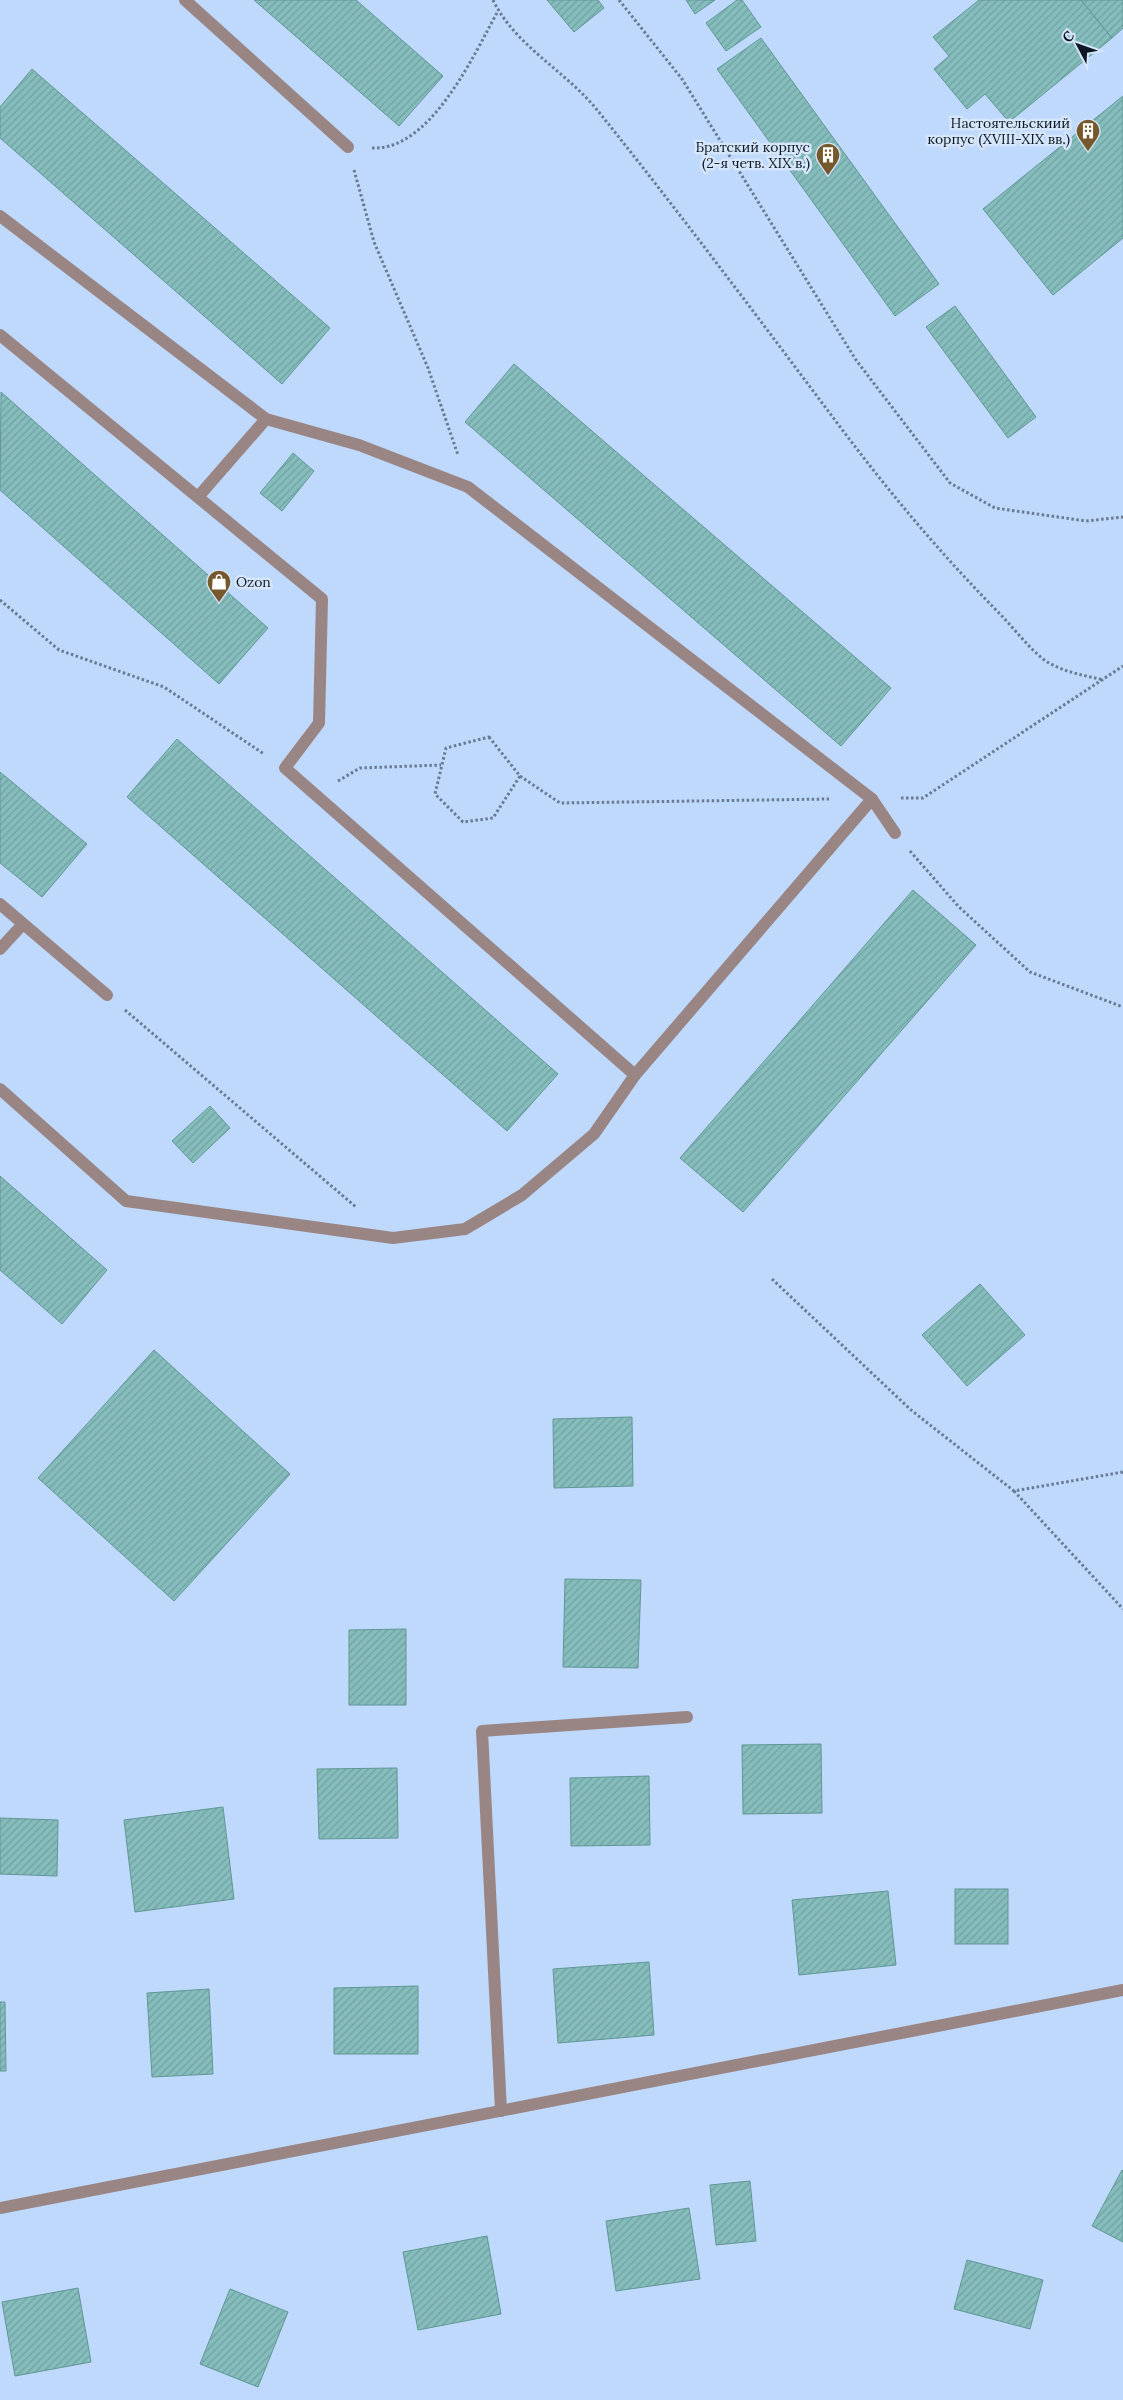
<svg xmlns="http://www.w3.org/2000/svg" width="1123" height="2400" viewBox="0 0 1123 2400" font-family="Lora,serif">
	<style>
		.building { fill: url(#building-hatch); stroke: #619696 }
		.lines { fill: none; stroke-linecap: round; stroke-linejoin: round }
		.path { stroke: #697b93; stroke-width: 3; stroke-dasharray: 2.5 2.5; stroke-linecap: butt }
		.minor { stroke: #9a8585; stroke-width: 12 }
		.labels { text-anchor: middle; stroke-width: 5; stroke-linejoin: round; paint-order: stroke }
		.poi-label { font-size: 14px; fill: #0e1723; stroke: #d5e5fa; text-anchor: end }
	</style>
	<defs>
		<pattern id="building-hatch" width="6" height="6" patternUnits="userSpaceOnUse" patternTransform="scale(1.25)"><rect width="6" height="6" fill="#85bcbc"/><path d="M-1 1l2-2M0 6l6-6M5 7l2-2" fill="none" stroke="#72a1a1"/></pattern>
	</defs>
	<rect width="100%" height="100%" fill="#bed9fc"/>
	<g class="building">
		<path d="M254,0H356L443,76L399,126Z"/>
		<path d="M547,0H598L604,8L574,32Z"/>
		<path d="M686,0H715L695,14Z"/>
		<path d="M737,0H742L761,27L726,51L706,23Z"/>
		<path d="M979,0H1081L1112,38L1009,122L985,94L967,109L934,69L949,56L933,37Z"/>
		<path d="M1081,0H1123V28L1112,38Z"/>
		<path d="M761,38L939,284L895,316L717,69Z"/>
		<path d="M32,69L330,328L282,384L0,138V107Z"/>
		<path d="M1123,96V238L1053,295L983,209Z"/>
		<path d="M955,306L1036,417L1008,438L926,327Z"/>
		<path d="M514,364L891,688L841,746L465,422Z"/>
		<path d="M1,392L268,628L219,684L0,490Z"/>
		<path d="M293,453L314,471L282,511L260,493Z"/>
		<path d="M177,739L558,1074L507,1131L127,797Z"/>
		<path d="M0,772L87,844L42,897L0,863Z"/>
		<path d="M913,890L976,945L743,1212L680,1158Z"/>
		<path d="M210,1106L230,1128L193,1163L172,1141Z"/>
		<path d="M0,1176L107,1270L62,1324L0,1270Z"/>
		<path d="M980,1284L1025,1335L967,1386L922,1335Z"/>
		<path d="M154,1350L290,1474L174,1601L38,1478Z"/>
		<path d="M632,1417L633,1486L554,1488L553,1419Z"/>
		<path d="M565,1579L641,1580L638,1668L563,1667Z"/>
		<path d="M406,1629V1705H349V1630Z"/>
		<path d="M821,1744L822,1813L743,1814L742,1745Z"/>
		<path d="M397,1768L398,1838L319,1839L317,1769Z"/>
		<path d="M649,1776L650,1845L571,1846L570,1778Z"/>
		<path d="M223,1807L234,1899L135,1912L124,1820Z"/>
		<path d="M0,1818L58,1820L57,1876L0,1874Z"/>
		<rect x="955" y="1889" width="53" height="55"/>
		<path d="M888,1891L896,1965L799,1975L792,1900Z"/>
		<path d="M649,1962L654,2035L558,2043L553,1969Z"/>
		<path d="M418,1986V2054H334V1988Z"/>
		<path d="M209,1989L213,2074L152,2077L147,1993Z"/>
		<path d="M0,2002H5L6,2071H0Z"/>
		<path d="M1122,2170L1123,2171V2242L1092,2226Z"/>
		<path d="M750,2181L756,2241L716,2245L710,2185Z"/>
		<path d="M689,2208L700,2279L616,2291L606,2221Z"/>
		<path d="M487,2236L501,2314L418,2330L403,2252Z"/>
		<path d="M967,2260L1043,2280L1030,2329L954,2309Z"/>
		<path d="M78,2288L91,2362L15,2376L2,2302Z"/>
		<path d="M230,2289L288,2312L258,2387L200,2364Z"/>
	</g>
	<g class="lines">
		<g class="path">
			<path d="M493,0C515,46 566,71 598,111C680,213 759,319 838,424C888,491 940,553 998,612C1013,627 1027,646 1043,659C1061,672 1083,675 1104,680"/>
			<path d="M619,0L682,79L856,360L950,483L995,508L1086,521L1123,517"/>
			<path d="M372,148C431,151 474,54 498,11"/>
			<path d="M354,170L374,242L428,368L458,455"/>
			<path d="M0,600L59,650L164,687L264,754"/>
			<path d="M489,737L520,776L493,818L463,822L435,794L446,748Z"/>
			<path d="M520,776L560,803L829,799"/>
			<path d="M338,781L360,768L441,765"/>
			<path d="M901,798H923L1123,666"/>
			<path d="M910,851L959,907L1030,972L1123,1007"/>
			<path d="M125,1010L356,1207"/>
			<path d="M772,1279L911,1410L1014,1491L1123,1472"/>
			<path d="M1014,1491L1123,1609"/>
		</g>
		<g class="minor">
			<path d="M185,0L348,147"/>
			<path d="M0,216L266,419L359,445L468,487L872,799L895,833"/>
			<path d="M0,335L322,599L319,723L285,768L635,1075"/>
			<path d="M198,497L266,419"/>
			<path d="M0,904L107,995"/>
			<path d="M0,949L23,924"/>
			<path d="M0,1089L126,1201L393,1238L465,1229L522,1195L594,1134L635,1075L872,799"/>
			<path d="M501,2111L482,1731L687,1717"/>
			<path d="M0,2208L1123,1990"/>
		</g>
	</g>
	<defs>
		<symbol id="building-pin" viewBox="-11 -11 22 30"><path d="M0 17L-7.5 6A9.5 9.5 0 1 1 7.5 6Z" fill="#75582c" stroke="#d5e5fa"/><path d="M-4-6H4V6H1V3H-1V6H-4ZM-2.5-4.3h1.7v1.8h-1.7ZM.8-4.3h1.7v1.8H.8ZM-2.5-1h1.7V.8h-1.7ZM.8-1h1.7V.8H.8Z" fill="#fff"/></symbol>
		<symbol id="shop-pin" viewBox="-11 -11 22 30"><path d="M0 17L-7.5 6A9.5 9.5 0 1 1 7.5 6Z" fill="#75582c" stroke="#d5e5fa"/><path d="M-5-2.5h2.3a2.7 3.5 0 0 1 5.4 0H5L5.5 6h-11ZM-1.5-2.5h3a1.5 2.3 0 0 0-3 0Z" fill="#fff"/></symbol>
	</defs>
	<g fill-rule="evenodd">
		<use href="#building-pin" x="1074" y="117" width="28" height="38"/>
		<use href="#building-pin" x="814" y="141" width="28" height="38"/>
		<use href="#shop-pin" x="205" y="568" width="28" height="38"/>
	</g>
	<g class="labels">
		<g class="poi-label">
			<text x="1070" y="128">Настоятельскиий<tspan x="1070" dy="16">корпус (XVIII-XIX вв.)</tspan></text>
			<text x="810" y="152">Братский корпус<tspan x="810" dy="16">(2-я четв. XIX в.)</tspan></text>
			<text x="236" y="587" text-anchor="start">Ozon</text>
		</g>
	</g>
	<g transform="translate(1078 45) rotate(311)" stroke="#d5e5fa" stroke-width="4" paint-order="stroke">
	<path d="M0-4L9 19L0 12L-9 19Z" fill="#0e1723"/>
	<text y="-8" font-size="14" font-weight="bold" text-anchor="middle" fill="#0e1723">С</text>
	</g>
</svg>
